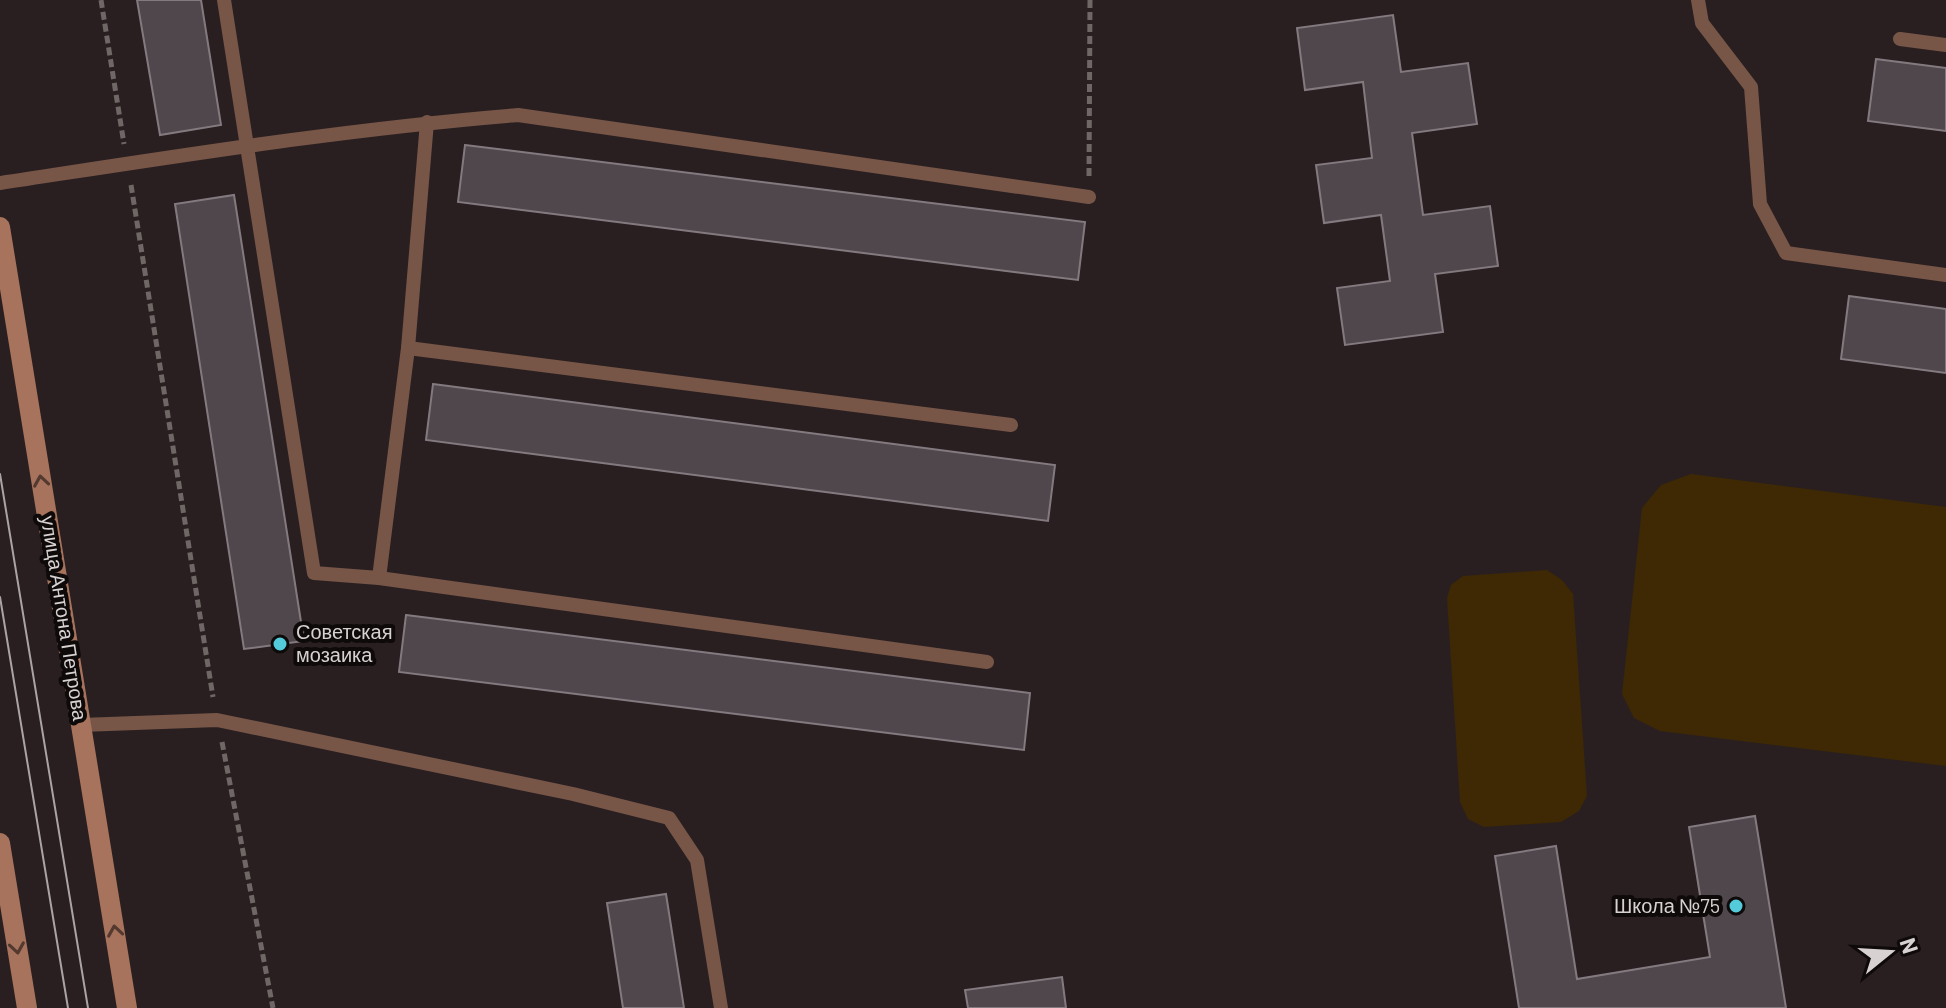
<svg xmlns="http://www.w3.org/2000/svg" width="1946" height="1008" viewBox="0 0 1946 1008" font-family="Barlow,sans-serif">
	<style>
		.green { fill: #3e2904 }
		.building { fill: #50474c; stroke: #837a80; stroke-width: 2 }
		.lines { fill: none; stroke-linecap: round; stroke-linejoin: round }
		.path { stroke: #6f6666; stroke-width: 5; stroke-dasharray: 8 4; stroke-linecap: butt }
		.lane { stroke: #775648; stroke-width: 14 }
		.secondary { stroke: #a7735c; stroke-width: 20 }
		.tram { stroke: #aba4a4; stroke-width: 2 }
		.oneway { stroke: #53392f }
		.poi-dot { fill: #53cbdb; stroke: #0e0a0a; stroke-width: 3 }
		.labels { text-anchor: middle; stroke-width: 8; stroke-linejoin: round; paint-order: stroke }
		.street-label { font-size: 20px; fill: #d8d1d1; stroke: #0e0a0a }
		.poi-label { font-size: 20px; fill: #d8d1d1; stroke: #0e0a0a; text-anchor: start }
	</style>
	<rect width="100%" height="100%" fill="#291f20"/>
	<g class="green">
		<path d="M1691,474L1946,507V766L1660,731L1634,718L1622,694L1642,508L1661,485Z"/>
		<path d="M1547,570L1562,580L1573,594L1587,796L1579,811L1561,822L1484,827L1468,819L1460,802L1447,598L1451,585L1463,576Z"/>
	</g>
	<g class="building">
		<path d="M137,0H201L221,125L160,135Z"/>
		<path d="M1393,15L1401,72L1468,63L1477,124L1412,133L1423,215L1490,206L1498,266L1435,274L1443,332L1345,345L1337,288L1390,281L1381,215L1324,223L1316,165L1372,158L1363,82L1305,90L1297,28Z"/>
		<path d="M1876,59L1946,68V131L1868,121Z"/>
		<path d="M465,145L1085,222L1078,280L458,202Z"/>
		<path d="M234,195L304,641L244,649L175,204Z"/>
		<path d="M1849,296L1946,309V373L1841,359Z"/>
		<path d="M433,384L1055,465L1048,521L426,440Z"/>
		<path d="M406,615L1030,693L1024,750L399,672Z"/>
		<path d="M1755,816L1786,1008H1519L1495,856L1556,846L1577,979L1710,957L1689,827Z"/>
		<path d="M666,894L684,1008H623L607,903Z"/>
		<path d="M1062,977L1066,1008H968L965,990Z"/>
	</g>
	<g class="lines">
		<g class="path">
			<path d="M101,0L124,144"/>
			<path d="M1089,176L1090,0"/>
			<path d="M131,185L213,697"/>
			<path d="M222,742L273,1008"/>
		</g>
		<g class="lane">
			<path d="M224,0L314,573L379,578L987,662"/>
			<path d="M1698,0L1702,23L1751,87L1760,204L1786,253L1946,275"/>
			<path d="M1900,39L1946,45"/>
			<path d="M0,183C172,157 344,129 518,115L1089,197"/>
			<path d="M408,348L1011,425"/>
			<path d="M379,578L408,348L427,122"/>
			<path d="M81,725L217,720L573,794L669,818L697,860L721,1008"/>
		</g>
		<g class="secondary">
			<path d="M0,227L127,1008"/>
			<path d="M0,843L27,1008"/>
		</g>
		<g class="tram">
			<path d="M0,474L88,1008"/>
			<path d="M0,597L68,1008"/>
		</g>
	</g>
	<defs><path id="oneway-chevron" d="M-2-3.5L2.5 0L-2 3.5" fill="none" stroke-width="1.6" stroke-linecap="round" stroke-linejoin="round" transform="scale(2)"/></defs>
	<g class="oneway">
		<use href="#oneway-chevron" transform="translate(41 481) rotate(-99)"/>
		<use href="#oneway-chevron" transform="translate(115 931) rotate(-99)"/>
		<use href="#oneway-chevron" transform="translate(17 948) rotate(81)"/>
	</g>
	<g class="poi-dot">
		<circle cx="280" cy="644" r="8"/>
		<circle cx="1736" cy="906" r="8"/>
	</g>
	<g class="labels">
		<g class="street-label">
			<text transform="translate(64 618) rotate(81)" y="7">улица Антона Петрова</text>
		</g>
		<g class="poi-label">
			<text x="296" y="639">Советская<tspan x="296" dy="23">мозаика</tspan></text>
			<text x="1720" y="913" text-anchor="end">Школа №75</text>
		</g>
	</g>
	<g transform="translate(1890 952) rotate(72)" stroke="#0e0a0a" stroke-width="6" paint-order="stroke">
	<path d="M0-6L14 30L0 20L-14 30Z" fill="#d8d1d1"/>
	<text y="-12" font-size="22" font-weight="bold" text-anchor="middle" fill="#d8d1d1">N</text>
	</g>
</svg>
